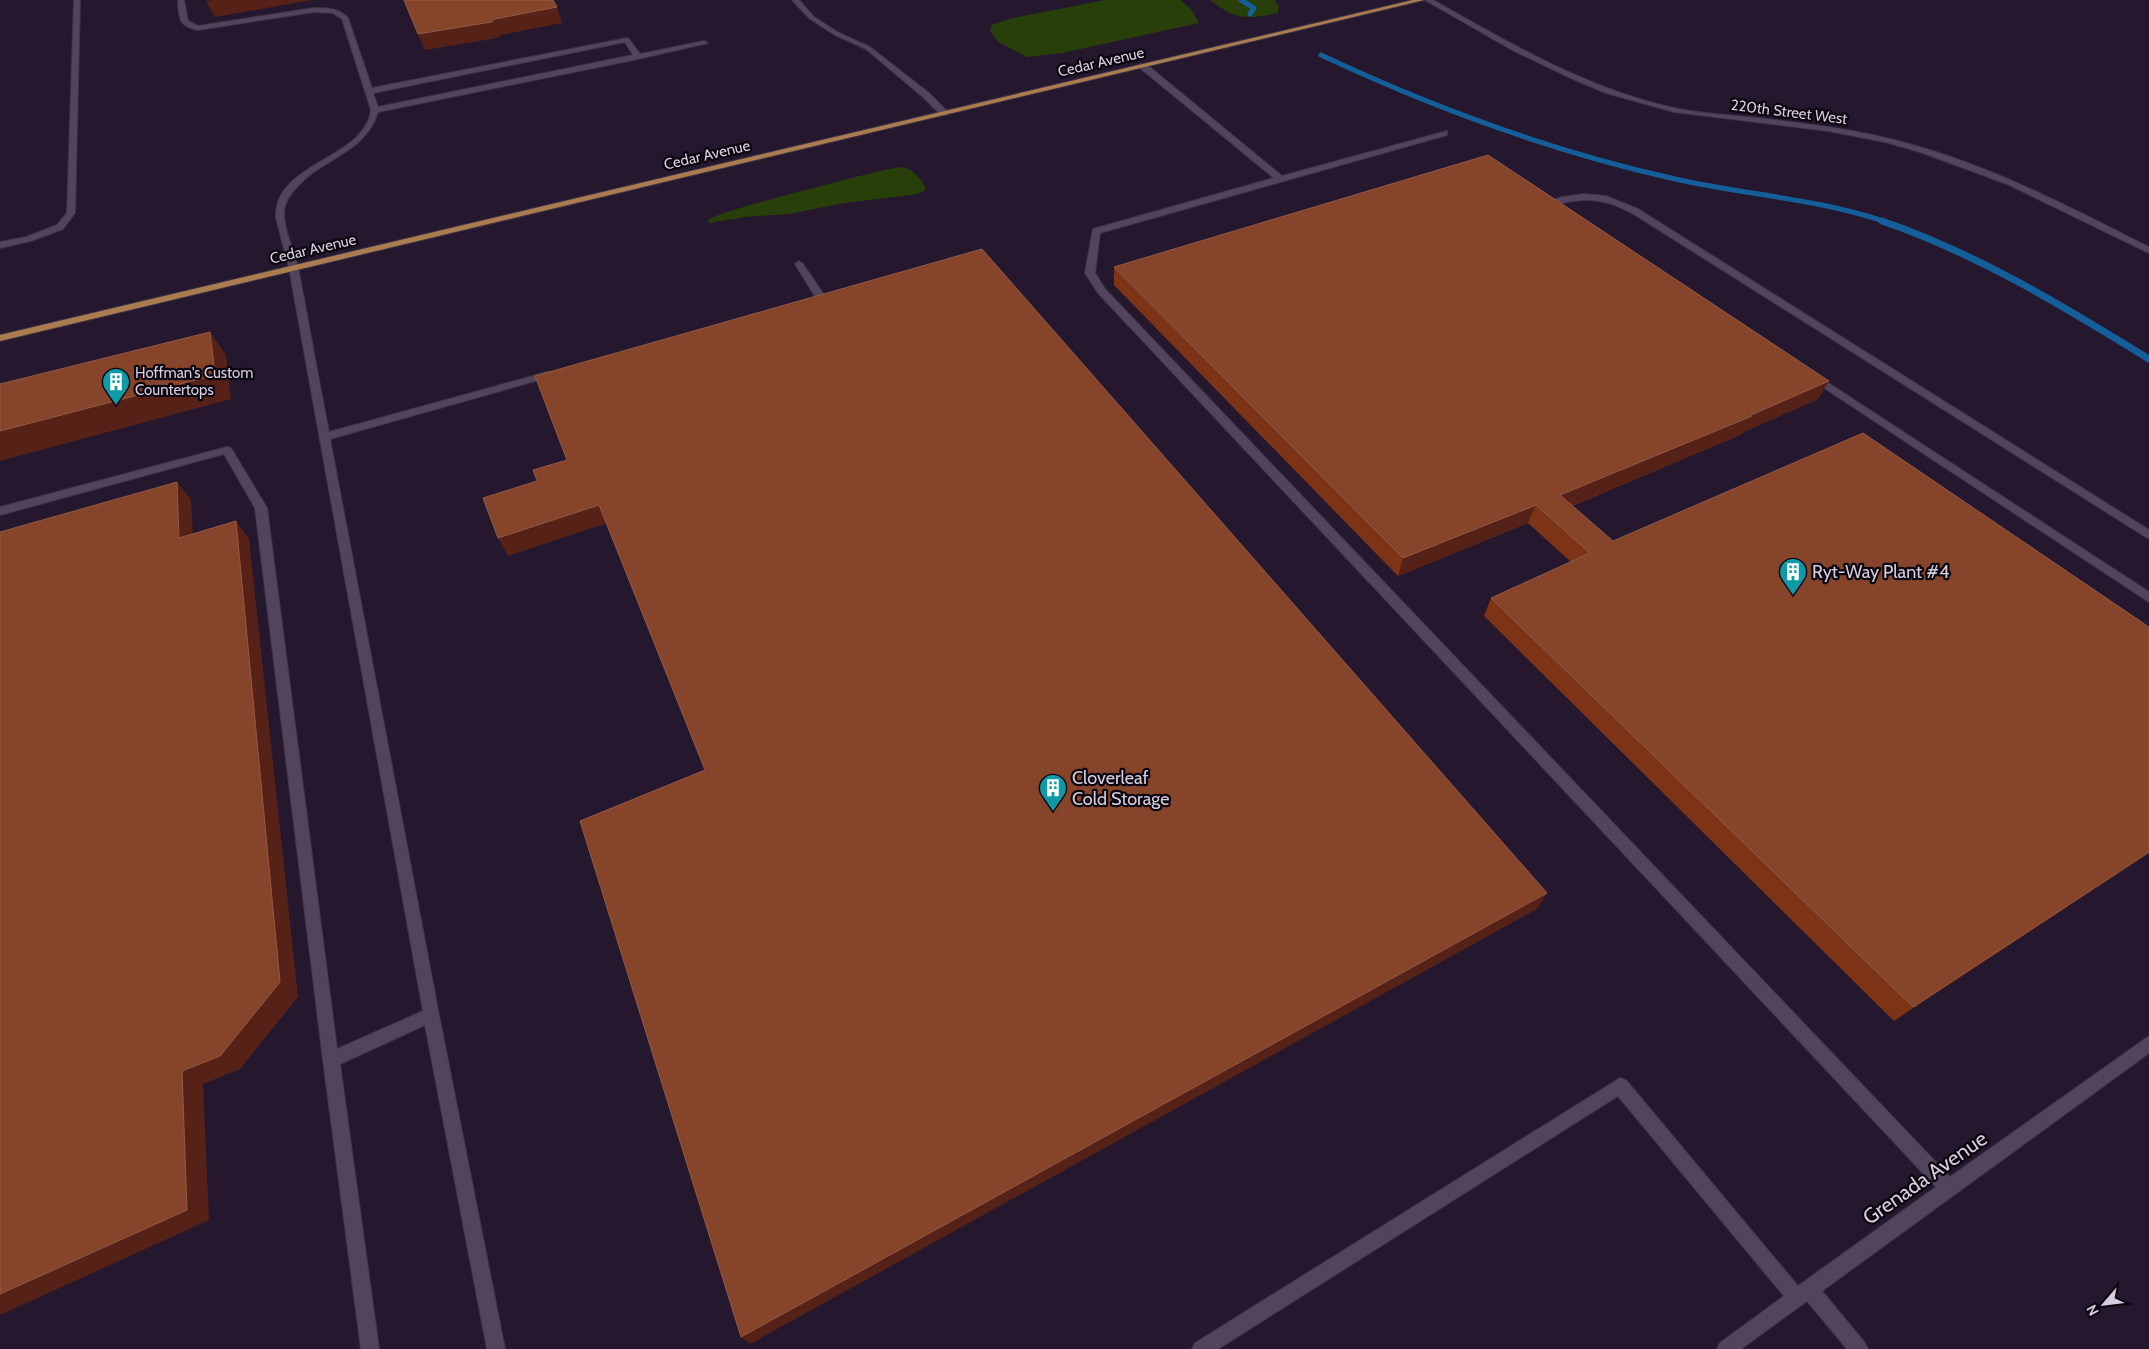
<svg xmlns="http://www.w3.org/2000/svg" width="2149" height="1349" viewBox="0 0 2149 1349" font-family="Cabin,sans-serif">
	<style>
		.green { fill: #293f0a }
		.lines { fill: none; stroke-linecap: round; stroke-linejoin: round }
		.stream-far1 { stroke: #145e99; stroke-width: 5 }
		.stream { stroke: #145e99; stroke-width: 7 }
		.minor-casing { stroke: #3e3446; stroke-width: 2 }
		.major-casing { stroke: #3e3446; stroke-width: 2 }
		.minor { fill: #52445d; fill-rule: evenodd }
		.major { fill: #ab7c50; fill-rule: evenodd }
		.wall { fill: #7d3416 }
		.shaded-wall { fill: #562217 }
		.building { fill: #86442b; stroke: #935a47 }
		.labels { text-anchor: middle; stroke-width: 4.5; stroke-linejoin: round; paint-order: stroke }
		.far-street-label { font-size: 15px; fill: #d6cedd; stroke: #0b060f }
		.far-poi-label { font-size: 15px; fill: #d6cedd; stroke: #0b060f; text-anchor: start }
		.poi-label { font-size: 18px; fill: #d6cedd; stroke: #0b060f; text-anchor: start }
		.near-street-label { font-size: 21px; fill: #d6cedd; stroke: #0b060f }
	</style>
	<rect width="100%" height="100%" fill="#25182e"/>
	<g class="green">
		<path d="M1105,0H1180L1191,9L1199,23L1062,53L1027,57L997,41L990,30L992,25L1009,19Z"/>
		<path d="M1210,0H1275L1279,7L1278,13C1247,19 1237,21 1210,0Z"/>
		<path d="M900,167C914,169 919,177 926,188L923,192L912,195L844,203L789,214L745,217L708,223L709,219C734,208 763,202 790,194C827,185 863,174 900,167Z"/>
	</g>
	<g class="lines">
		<g class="stream-far1">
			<path d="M1241,0L1254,8L1250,14"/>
			<path d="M1321,55C1432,107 1551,151 1671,178C1743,195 1816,198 1886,222"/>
		</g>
		<path class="stream" d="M1882,221C1978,254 2063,306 2149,359"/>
		<defs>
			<g id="minor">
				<path d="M74,0H80L75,213L63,229L31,241L0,248V242L26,237L57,225L67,213Z"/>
				<path d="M178,0H184L188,21L198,26L314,8C327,8 339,8 348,18L372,88L627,38L629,39L640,54L704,41L708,43L638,59L378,112C365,154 323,157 297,187C290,194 284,203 284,213C284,232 294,250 298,268C309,323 318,378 329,432L547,372H553L555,374L553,376L330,439L439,1015L505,1349H487L425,1025L340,1064L379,1349H361L323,1060L255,508L224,454L0,515V507L227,447L231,448L267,508L337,1049L423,1011L289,268L276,218C274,168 346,161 366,125C369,121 370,115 371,110L342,19L333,13L314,12L198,30C178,26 179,18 178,0ZM625,42L633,55L378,107L373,93Z"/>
				<path d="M792,0H799L814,17L839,33L870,47L929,93L947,111V115H941L923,97L866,49L835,35L810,19Z"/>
				<path d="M1425,0H1433C1509,43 1587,89 1674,108C1701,114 1730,115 1758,118C1809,124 1860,130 1909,144C1994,167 2071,208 2149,247V253L2007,184L1920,152L1885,142L1828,131L1674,112L1606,93L1575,80L1514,51Z"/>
				<path d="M1140,64H1146L1282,176L1447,131V135L1100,233L1095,273L1105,289L1950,1177L2149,1036V1053L1822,1291L1865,1343L1868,1349H1847L1807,1301L1741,1349H1717L1720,1343L1784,1296L1618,1096L1218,1349H1192L1195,1343L1620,1078L1626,1080L1798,1286L1936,1187L1098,293L1085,273L1093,229L1274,178L1140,68Z"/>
				<path d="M1584,194L1606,196L1638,209L2149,530V539L1632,213C1601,197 1583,197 1550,206L1546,203L1562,197Z"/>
				<path d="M799,261L803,264L826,298L824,300H818L816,298L795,264Z"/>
				<path d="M1813,373L2149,592V602L1809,378L1808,376Z"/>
			</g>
			<path id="major" d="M1413,0H1424L0,341V335Z"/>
		</defs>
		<use href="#minor" class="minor-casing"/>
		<use href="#major" class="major-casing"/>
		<use href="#minor" class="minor"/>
		<use href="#major" class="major"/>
	</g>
	<path class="wall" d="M1114,267L1818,399L1743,432L1742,434L1572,506L1613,541L2149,853L1894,1021L1484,616L1491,598L1571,562L1528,523L1398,576L1114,285Z"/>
	<g class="shaded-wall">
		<path d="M214,0H312L215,17L206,1Z"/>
		<path d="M557,7L562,23L501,35L497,38L425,50L418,34Z"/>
		<path d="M210,332L226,355L231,399L0,461V431Z"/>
		<path d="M1829,381L1818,399L1743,432L1742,434L1552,514L1560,495Z"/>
		<path d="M177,482L191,500L194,556L179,538Z"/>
		<path d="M599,505L607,523L508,556L498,538Z"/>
		<path d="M1536,505L1528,523L1398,576L1403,558Z"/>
		<path d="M236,521L249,539L298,997L240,1069L203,1084L209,1220L0,1315V1294L182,1071Z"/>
		<path d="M2149,852V853L1894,1021L1913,1007Z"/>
		<path d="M1547,893L1537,909L750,1344L741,1337Z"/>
	</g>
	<g class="building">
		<path d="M404,0H553L557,7L495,19L491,22L418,34Z"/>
		<path d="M1488,155L1829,381L1751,415L1752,416L1560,495L1613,541L1863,433L2149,627V852L1913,1007L1491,598L1590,553L1536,505L1403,558L1114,267Z"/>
		<path d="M982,249L1547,893L741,1337L580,821L705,770L599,505L498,538L483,498L537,481L533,470L567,460L535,376Z"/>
		<path d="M210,332L215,375L0,431V384Z"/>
		<path d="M177,482L179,538L236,521L280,982L220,1056L182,1071L187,1210L0,1294V532Z"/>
	</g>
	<defs>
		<symbol id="building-pin" viewBox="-11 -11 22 30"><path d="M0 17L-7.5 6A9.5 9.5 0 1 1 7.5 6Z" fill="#0f9aa8" stroke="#0b060f"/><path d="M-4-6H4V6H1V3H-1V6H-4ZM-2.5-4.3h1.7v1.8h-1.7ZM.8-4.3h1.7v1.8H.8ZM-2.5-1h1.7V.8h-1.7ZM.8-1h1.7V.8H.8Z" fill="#fff"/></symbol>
	</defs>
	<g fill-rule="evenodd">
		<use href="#building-pin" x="100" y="366" width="32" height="43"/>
		<use href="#building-pin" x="1777" y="556" width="32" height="43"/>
		<use href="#building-pin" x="1037" y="772" width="32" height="43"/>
	</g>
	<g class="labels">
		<g class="far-street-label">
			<text transform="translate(1101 62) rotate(-13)" y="5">Cedar Avenue</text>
			<text transform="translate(1789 112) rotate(7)" y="5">220th Street West</text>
			<text transform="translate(707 155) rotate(-13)" y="5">Cedar Avenue</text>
			<text transform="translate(313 249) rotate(-13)" y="5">Cedar Avenue</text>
		</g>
		<g class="far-poi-label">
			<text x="135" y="378">Hoffman's Custom<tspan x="135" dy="17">Countertops</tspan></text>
		</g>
		<g class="poi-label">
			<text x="1812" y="578">Ryt-Way Plant #4</text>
			<text x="1072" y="784">Cloverleaf<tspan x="1072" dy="21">Cold Storage</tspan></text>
		</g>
		<g class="near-street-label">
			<text transform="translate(1925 1178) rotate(-35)" y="7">Grenada Avenue</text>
		</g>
	</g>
	<g transform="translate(2104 1304) rotate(242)" stroke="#0b060f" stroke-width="4" paint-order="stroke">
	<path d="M0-4L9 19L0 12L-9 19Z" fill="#d6cedd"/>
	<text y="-8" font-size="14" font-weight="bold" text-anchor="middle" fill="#d6cedd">N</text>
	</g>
</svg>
